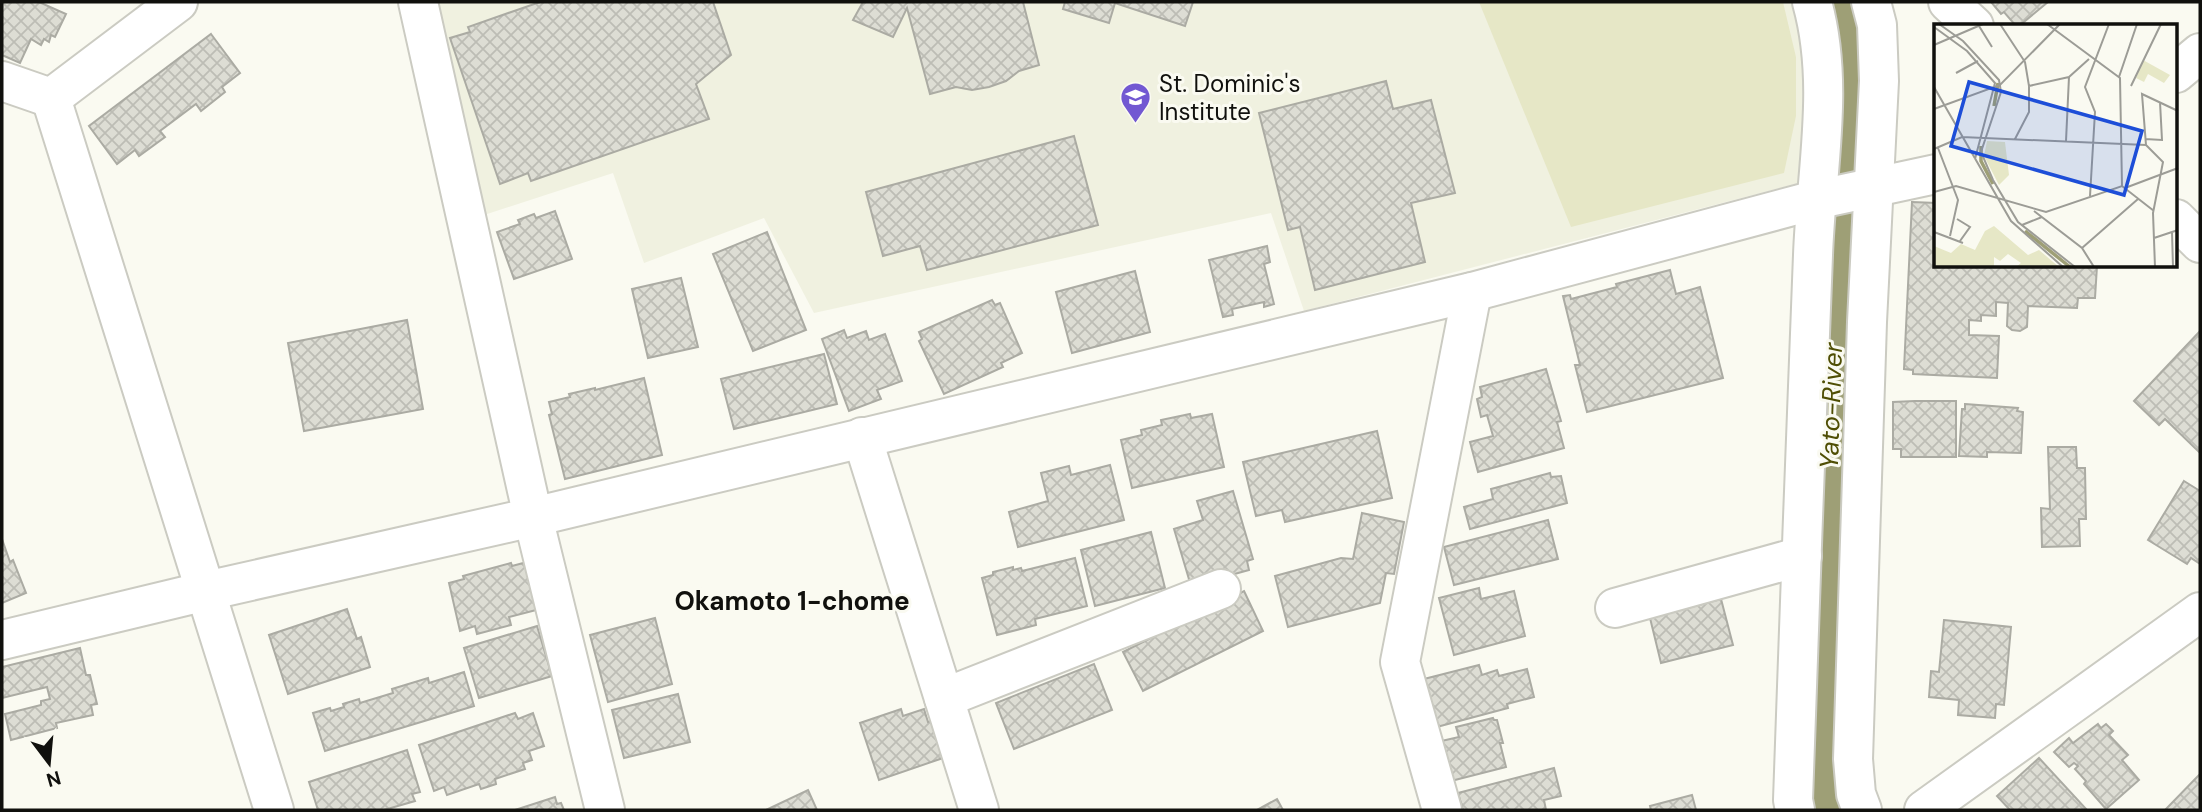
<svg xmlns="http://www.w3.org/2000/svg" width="2202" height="812" viewBox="0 0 2202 812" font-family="'DM Sans',sans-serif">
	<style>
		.built { fill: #f0f1e0 }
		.grass { fill: #e6e7c6 }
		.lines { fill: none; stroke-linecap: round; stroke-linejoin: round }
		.river { stroke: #9e9f76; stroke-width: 72 }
		.building { fill: url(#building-cross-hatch); stroke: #ababa3; stroke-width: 2 }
		.minor-casing { stroke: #cbcbc2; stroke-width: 42 }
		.minor { stroke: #fff; stroke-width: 38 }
		.labels { text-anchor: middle; stroke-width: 6; stroke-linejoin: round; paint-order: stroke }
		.poi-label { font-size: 24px; fill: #10100d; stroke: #fafaf1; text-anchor: start }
		.water-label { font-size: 26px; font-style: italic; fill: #4f4e04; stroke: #fafaf1 }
		.neighbourhood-label { font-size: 26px; font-weight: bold; fill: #10100d; stroke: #fafaf1 }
		.inset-river { fill: none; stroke: #9e9f76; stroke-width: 3.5 }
		.inset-road { fill: none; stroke: #9c9c96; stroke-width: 2 }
		.view { fill: #1d4ed8; fill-opacity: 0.15; stroke: #1d4ed8; stroke-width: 3.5 }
		.inset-edge { fill: none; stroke: #10100d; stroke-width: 3.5 }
	</style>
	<defs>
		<pattern id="building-cross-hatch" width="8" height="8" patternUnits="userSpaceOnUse" patternTransform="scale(1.75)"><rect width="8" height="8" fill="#ddddd4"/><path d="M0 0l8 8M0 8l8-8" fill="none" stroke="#bdbdb5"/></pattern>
	</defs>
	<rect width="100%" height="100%" fill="#fafaf1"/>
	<path class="built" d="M437,2H1800L1807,25V181L1304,311L1271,213L814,313L764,218L644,263L613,173L478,217Z"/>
	<path class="grass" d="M1479,2H1783L1796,57V116L1784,173L1571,227Z"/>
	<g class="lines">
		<path class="river" d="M1824,810L1821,775L1836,315L1842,2"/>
	</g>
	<g class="building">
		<path d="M2,2H39L66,14L55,37L51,35L49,42L44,39L41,45L31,39L20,63L2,55Z"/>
		<path d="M540,2H713L731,55L696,84L709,119L531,181L528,173L500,184L450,38L470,32L468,27Z"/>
		<path d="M863,2H1023L1039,65L1019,71L1006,81L989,87L972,90L956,87L930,94L907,8L893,37L853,20Z"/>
		<path d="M1065,2H1193L1185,26L1115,3L1109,23L1063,9Z"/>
		<path d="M1991,2H2048L2019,26H2016L2004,12L2001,14Z"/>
		<path d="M211,34L240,73L222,87L225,92L201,111L196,104L160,131L165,137L139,156L135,150L117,164L89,126Z"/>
		<path d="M1386,81L1393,109L1431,100L1455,193L1411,203L1425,262L1315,290L1300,227L1288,230L1259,113Z"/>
		<path d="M1074,136L1098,225L927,270L920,246L883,256L866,192Z"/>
		<path d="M1912,202L1936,203V266H2097L2095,298H2078L2077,308L2028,306L2027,327L2020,331L2012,330L2007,326L2008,303L1996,302V316L1981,315V321L1969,320V335L1999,336L1997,378L1913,374V370L1904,369Z"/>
		<path d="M555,211L572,259L514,279L497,232L520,224L518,220L534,214L536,218Z"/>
		<path d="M767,232L806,330L753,351L713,254Z"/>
		<path d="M1267,246L1270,262L1264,264L1274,304L1264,307V302L1232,309L1233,315L1223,317L1209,260Z"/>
		<path d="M1670,270L1676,294L1700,287L1723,378L1587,412L1575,365H1580L1563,296L1570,295L1571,299L1617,287L1616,284Z"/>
		<path d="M1135,271L1150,332L1072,353L1056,292Z"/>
		<path d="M681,278L698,347L648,358L632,289Z"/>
		<path d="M992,300L995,305L1000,303L1022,353L1001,363L1003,367L944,394L919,341L922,339L919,332Z"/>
		<path d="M407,320L423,409L304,431L288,343Z"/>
		<path d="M844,330L847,338L866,331L869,340L885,334L902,381L877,390L881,399L849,411L822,339Z"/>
		<path d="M2200,331V453L2165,419L2159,425L2134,401Z"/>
		<path d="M824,354L837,404L734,429L721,379Z"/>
		<path d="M1546,369L1561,421L1557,422L1564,448L1478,472L1470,442L1493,436L1487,415L1481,417L1477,399L1482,397L1480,387Z"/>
		<path d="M644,378L662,455L565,479L549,415L552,414L549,402L570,397L569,394L595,388V390Z"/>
		<path d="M1915,401H1956V457H1901V449H1893V402Z"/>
		<path d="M1965,404L2018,408L2017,411L2023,412L2021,453L1987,452V457L1959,456L1962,409H1965Z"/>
		<path d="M1190,414L1191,418L1212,414L1224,467L1132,488L1121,440L1142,435L1141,430L1162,425L1161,420Z"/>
		<path d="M1377,431L1392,498L1285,522L1282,510L1256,516L1243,462Z"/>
		<path d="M2048,447H2076L2077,468H2085L2086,519H2079L2080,546L2042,547L2041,508L2050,509Z"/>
		<path d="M1110,465L1124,520L1018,547L1009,512L1048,501L1041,473L1069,466L1071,475Z"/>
		<path d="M1550,473L1551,477L1561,476L1567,503L1470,529L1464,507L1493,499L1491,489Z"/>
		<path d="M2184,481L2200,491V564L2191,558L2187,564L2148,540Z"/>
		<path d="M1233,491L1253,559L1247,561L1249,570L1191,586L1174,529L1203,520L1197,501Z"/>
		<path d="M1362,513L1404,522L1394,574L1386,573L1380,603L1288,627L1275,576L1341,558L1353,559Z"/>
		<path d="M1548,520L1558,559L1454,585L1444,547Z"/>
		<path d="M1151,532L1165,588L1095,606L1081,550Z"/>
		<path d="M2,539L10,562L13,560L26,593L2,603Z"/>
		<path d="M1075,558L1087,606L1035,619L1036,625L997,635L982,578L993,575V572L1013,567V570L1021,568L1022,571Z"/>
		<path d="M527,562L540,609L509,617L511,625L477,634L475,626L460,631L449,583L464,579L463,576L511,563L512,566Z"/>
		<path d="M1479,588L1481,599L1514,591L1525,636L1454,655L1439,598Z"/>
		<path d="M1244,591L1263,631L1143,691L1123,652Z"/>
		<path d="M1721,599L1733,645L1661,663L1650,618Z"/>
		<path d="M347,609L357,639L361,637L370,667L288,694L269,635Z"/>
		<path d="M655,618L672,684L608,702L590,635Z"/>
		<path d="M1944,620L2011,627L2004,705L1996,704L1995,718L1958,715L1959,700L1929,697L1931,671L1939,672Z"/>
		<path d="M537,626L552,676L479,698L464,648Z"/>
		<path d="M80,648L86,675H90L97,704L91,705L93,715L56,723L57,728L11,740L5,714L41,705V701L50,699L47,687L2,698V667Z"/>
		<path d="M1094,664L1112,710L1014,749L996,703Z"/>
		<path d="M1479,665L1482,675L1497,670L1499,676L1527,669L1534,697L1507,704L1508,708L1433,728L1420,680Z"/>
		<path d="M464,672L474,706L325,751L313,713L330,708L331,711L344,707L343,704L359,699L360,703L393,693L392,689L428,678L429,683Z"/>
		<path d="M678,694L690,742L624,758L612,710Z"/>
		<path d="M901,709L903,716L924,709L928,722L935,720L943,758L879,780L860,723Z"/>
		<path d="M515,713L518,719L533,713L544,746L529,751L532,760L523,763L525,769L495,779L496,784L481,789L479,784L447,795L444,787L434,791L419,745Z"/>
		<path d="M1493,718L1494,720H1497L1503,743H1500L1506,767L1447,782L1437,742L1459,737L1456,727Z"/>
		<path d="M2098,724L2101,728L2106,724L2113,731L2109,735L2128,755L2122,760L2139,780L2106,809L2084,784L2086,781L2075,769L2078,766L2074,763L2069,767L2054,752L2069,738L2073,743Z"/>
		<path d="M407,750L420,792L412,794L415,801L384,810H318L309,782Z"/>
		<path d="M2039,758L2087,810H2010L1997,796Z"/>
		<path d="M1554,768L1561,796L1544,800L1546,810H1463L1458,793Z"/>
		<path d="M2200,774V810H2165Z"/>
		<path d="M808,790L817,810H766Z"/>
		<path d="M1692,795L1696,810H1651L1650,806Z"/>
		<path d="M555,797L557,804L561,803L564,810H515Z"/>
		<path d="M1277,799L1283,810H1257Z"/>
	</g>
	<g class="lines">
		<defs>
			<g id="minor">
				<path d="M418,2L533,517L605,810"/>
				<path d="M1948,2L1974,26"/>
				<path d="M2176,73L2200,53"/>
				<path d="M2,81L51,98L178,2"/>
				<path d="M51,98L274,810"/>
				<path d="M2176,219L2200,243"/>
				<path d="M862,437L979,810"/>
				<path d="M1615,608L1802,556"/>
				<path d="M2,640L206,591L533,517L1472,292L1815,200L1936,174"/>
				<path d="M944,698L1221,589"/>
				<path d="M1442,810L1400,662L1472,292"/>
				<path d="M1795,810L1793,800C1799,618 1806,437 1813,255C1816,171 1835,84 1812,2"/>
				<path d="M1862,810L1856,794L1853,759L1867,322L1879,81L1877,25L1871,2"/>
				<path d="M1924,810L2200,612"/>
			</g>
		</defs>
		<use href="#minor" class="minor-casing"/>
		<use href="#minor" class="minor"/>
	</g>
	<defs>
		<symbol id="school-pin" viewBox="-11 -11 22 30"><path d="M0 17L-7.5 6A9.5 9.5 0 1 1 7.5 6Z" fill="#7258d2" stroke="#fafaf1"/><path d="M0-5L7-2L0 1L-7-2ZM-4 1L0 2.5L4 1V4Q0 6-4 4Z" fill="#fff"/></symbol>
	</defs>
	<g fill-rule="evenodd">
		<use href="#school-pin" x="1118" y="80" width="35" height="47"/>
	</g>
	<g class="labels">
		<g class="poi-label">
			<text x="1159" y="92">St. Dominic's<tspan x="1159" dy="28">Institute</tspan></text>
		</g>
		<g class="water-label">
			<text transform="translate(1831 406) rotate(-88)" y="9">Yato-River</text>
		</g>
		<g class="neighbourhood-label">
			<text x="792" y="610">Okamoto 1-chome</text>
		</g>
	</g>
	<g transform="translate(1934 24)">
		<rect width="243" height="243" fill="#fafaf1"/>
		<path d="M209,36L236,51L230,59L214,50L210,58L202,54ZM53,117L71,118L75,151L65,161L50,132Z" fill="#e6e7c6"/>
		<path d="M60,202L94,231L105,226L125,243H82L87,239L74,230L66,237L60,233V243H0V222L17,229L27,220L41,226L51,207Z" fill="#e6e7c6"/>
		<path class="inset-river" d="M60,82L64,59M47,122V137L59,160M91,207L136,243"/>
		<path class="inset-road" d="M5,0L29,17L65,56L67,68L47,128L59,156L84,198L141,243M66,0L91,38L95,62V88L81,115M113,0L186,54L188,162M45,2L58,23M0,3L33,27L61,59L41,135M0,21L49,0M22,49L44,37M185,53L203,0M95,62L135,53M197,62L227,0M0,63L77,197L129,243M0,85L66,61L126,0M211,115L228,116L226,78M132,117L135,53L155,35M4,124L24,176L16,212M0,125L28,113L212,121M191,164L244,144M0,168L22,162L112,188L188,162L220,187M156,172L161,88L151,63L175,0M100,187L148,224L160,243M23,195L36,203L26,217M88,201L108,193M0,208L29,219M238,208L239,243M220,214L244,206M148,224L204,175M221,243L219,189L229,138L212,121L208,70L244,87"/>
		<path class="view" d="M35,58L208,107L190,171L17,122Z"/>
		<rect width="243" height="243" class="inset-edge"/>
	</g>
	<rect width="2202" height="812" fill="none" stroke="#10100d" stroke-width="7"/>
	<g transform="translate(49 763) rotate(164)" stroke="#fafaf1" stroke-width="5" paint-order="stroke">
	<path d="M0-5L12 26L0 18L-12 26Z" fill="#10100d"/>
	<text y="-10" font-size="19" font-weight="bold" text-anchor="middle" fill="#10100d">N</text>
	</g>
</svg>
